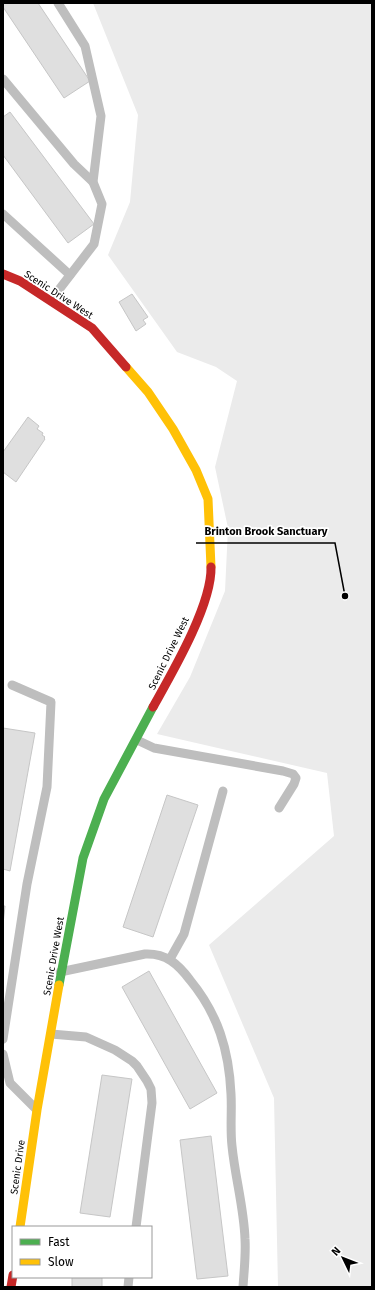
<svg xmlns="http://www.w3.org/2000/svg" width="375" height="1290" viewBox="0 0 375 1290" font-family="'Fira Sans',sans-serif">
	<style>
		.green { fill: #ebebeb }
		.building { fill: #dfdfdf; stroke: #c6c6c6 }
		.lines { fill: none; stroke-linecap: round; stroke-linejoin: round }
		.lane { stroke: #bebebe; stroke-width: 9 }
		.fast { stroke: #4caf50; stroke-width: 9 }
		.slow { stroke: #ffc107; stroke-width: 9 }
		.jam { stroke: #c62828; stroke-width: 9 }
		.labels { text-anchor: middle; stroke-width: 3.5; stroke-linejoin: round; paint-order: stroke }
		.street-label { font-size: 10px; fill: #000; stroke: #fff }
		.leader { fill: none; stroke: #000; stroke-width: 1.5 }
		.callout-dot { fill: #000; stroke: #fff; stroke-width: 1.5 }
		.callout-label { font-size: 11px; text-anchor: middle; font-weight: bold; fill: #000; stroke: #fff; stroke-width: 3.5; stroke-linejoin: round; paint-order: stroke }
	</style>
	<rect width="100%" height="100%" fill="#fff"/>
	<path class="green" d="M93,3H372V1287H278L274,1098L209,945L334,836L327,773L157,734L190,677L225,591L228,528L215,467L237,381L216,367L177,352L108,255L130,202L138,115Z"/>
	<g class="building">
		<path d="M3,3H38L90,81L64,98L3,7Z"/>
		<path d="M10,112L94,224L68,243L3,155V117Z"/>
		<path d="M132,294L148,317L143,320L146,324L136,331L119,302Z"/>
		<path d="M28,417L39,426L37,429L43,433L42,435L45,437L44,438L45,439L16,482L3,472V452Z"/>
		<path d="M3,728L35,733L10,871L3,869Z"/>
		<path d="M167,795L198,805L153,937L123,927Z"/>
		<path d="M3,906H5L3,924Z"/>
		<path d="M149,971L217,1093L190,1109L122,987Z"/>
		<path d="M102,1075L132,1079L110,1217L80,1213Z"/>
		<path d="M211,1136L228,1276L197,1279L180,1140Z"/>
		<rect x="72" y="1277" width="30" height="10"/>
	</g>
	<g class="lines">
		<g class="lane">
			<path d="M3,79L74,164L93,182"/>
			<path d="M3,214L70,275"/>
			<path d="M51,300L94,244L102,204L93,182L101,116L85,46L58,3"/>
			<path d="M137,740L154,748L283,771L293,774L296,778L294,784L279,808"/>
			<path d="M170,959L184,934L223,791"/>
			<path d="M60,972L145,954C166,953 178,964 190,980C218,1014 229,1050 231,1094C232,1111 230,1129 232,1146C235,1177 244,1208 245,1239C246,1255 244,1271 243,1287"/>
			<path d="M51,1034L86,1037L115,1050L132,1061L137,1066L147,1081L151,1089L152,1103L136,1227"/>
			<path d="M3,1039L27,884L47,787L51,702L12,685"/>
			<path d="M3,1054L10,1083L36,1109"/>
			<path d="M128,1287L129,1277"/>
		</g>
		<path class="fast" d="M59,985L83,858L104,799L153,707"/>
		<g class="slow">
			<path d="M126,367L148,392L173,429L196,470L208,499L211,567"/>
			<path d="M20,1227L37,1110L59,985"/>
		</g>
		<g class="jam">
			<path d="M3,274L20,281L92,328L126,367"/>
			<path d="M153,707C172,673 212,605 211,567"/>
			<path d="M11,1287L13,1275"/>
		</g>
	</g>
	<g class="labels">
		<g class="street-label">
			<text transform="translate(59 294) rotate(33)" y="4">Scenic Drive West</text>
			<text transform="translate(168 653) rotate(-64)" y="4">Scenic Drive West</text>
			<text transform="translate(53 956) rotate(-80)" y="4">Scenic Drive West</text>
			<text transform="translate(17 1167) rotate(-82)" y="4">Scenic Drive</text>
		</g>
	</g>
	<path class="leader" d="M345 596L335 543H196"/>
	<circle class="callout-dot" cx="345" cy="596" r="4"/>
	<g class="callout-label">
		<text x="266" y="535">Brinton Brook Sanctuary</text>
	</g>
	<rect width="375" height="1290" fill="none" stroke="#000000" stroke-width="8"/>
	<rect x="12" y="1226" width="140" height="52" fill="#ffffff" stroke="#999999"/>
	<rect x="20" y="1239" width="20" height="6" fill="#4caf50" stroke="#999999"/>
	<text x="48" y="1246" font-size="12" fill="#000000">Fast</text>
	<rect x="20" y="1259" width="20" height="6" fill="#ffc107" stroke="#999999"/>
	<text x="48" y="1266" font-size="12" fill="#000000">Slow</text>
	<g transform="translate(343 1258) rotate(313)" stroke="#ffffff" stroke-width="3" paint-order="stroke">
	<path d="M0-3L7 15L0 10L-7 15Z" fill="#000000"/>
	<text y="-6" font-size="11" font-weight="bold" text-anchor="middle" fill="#000000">N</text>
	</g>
</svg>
